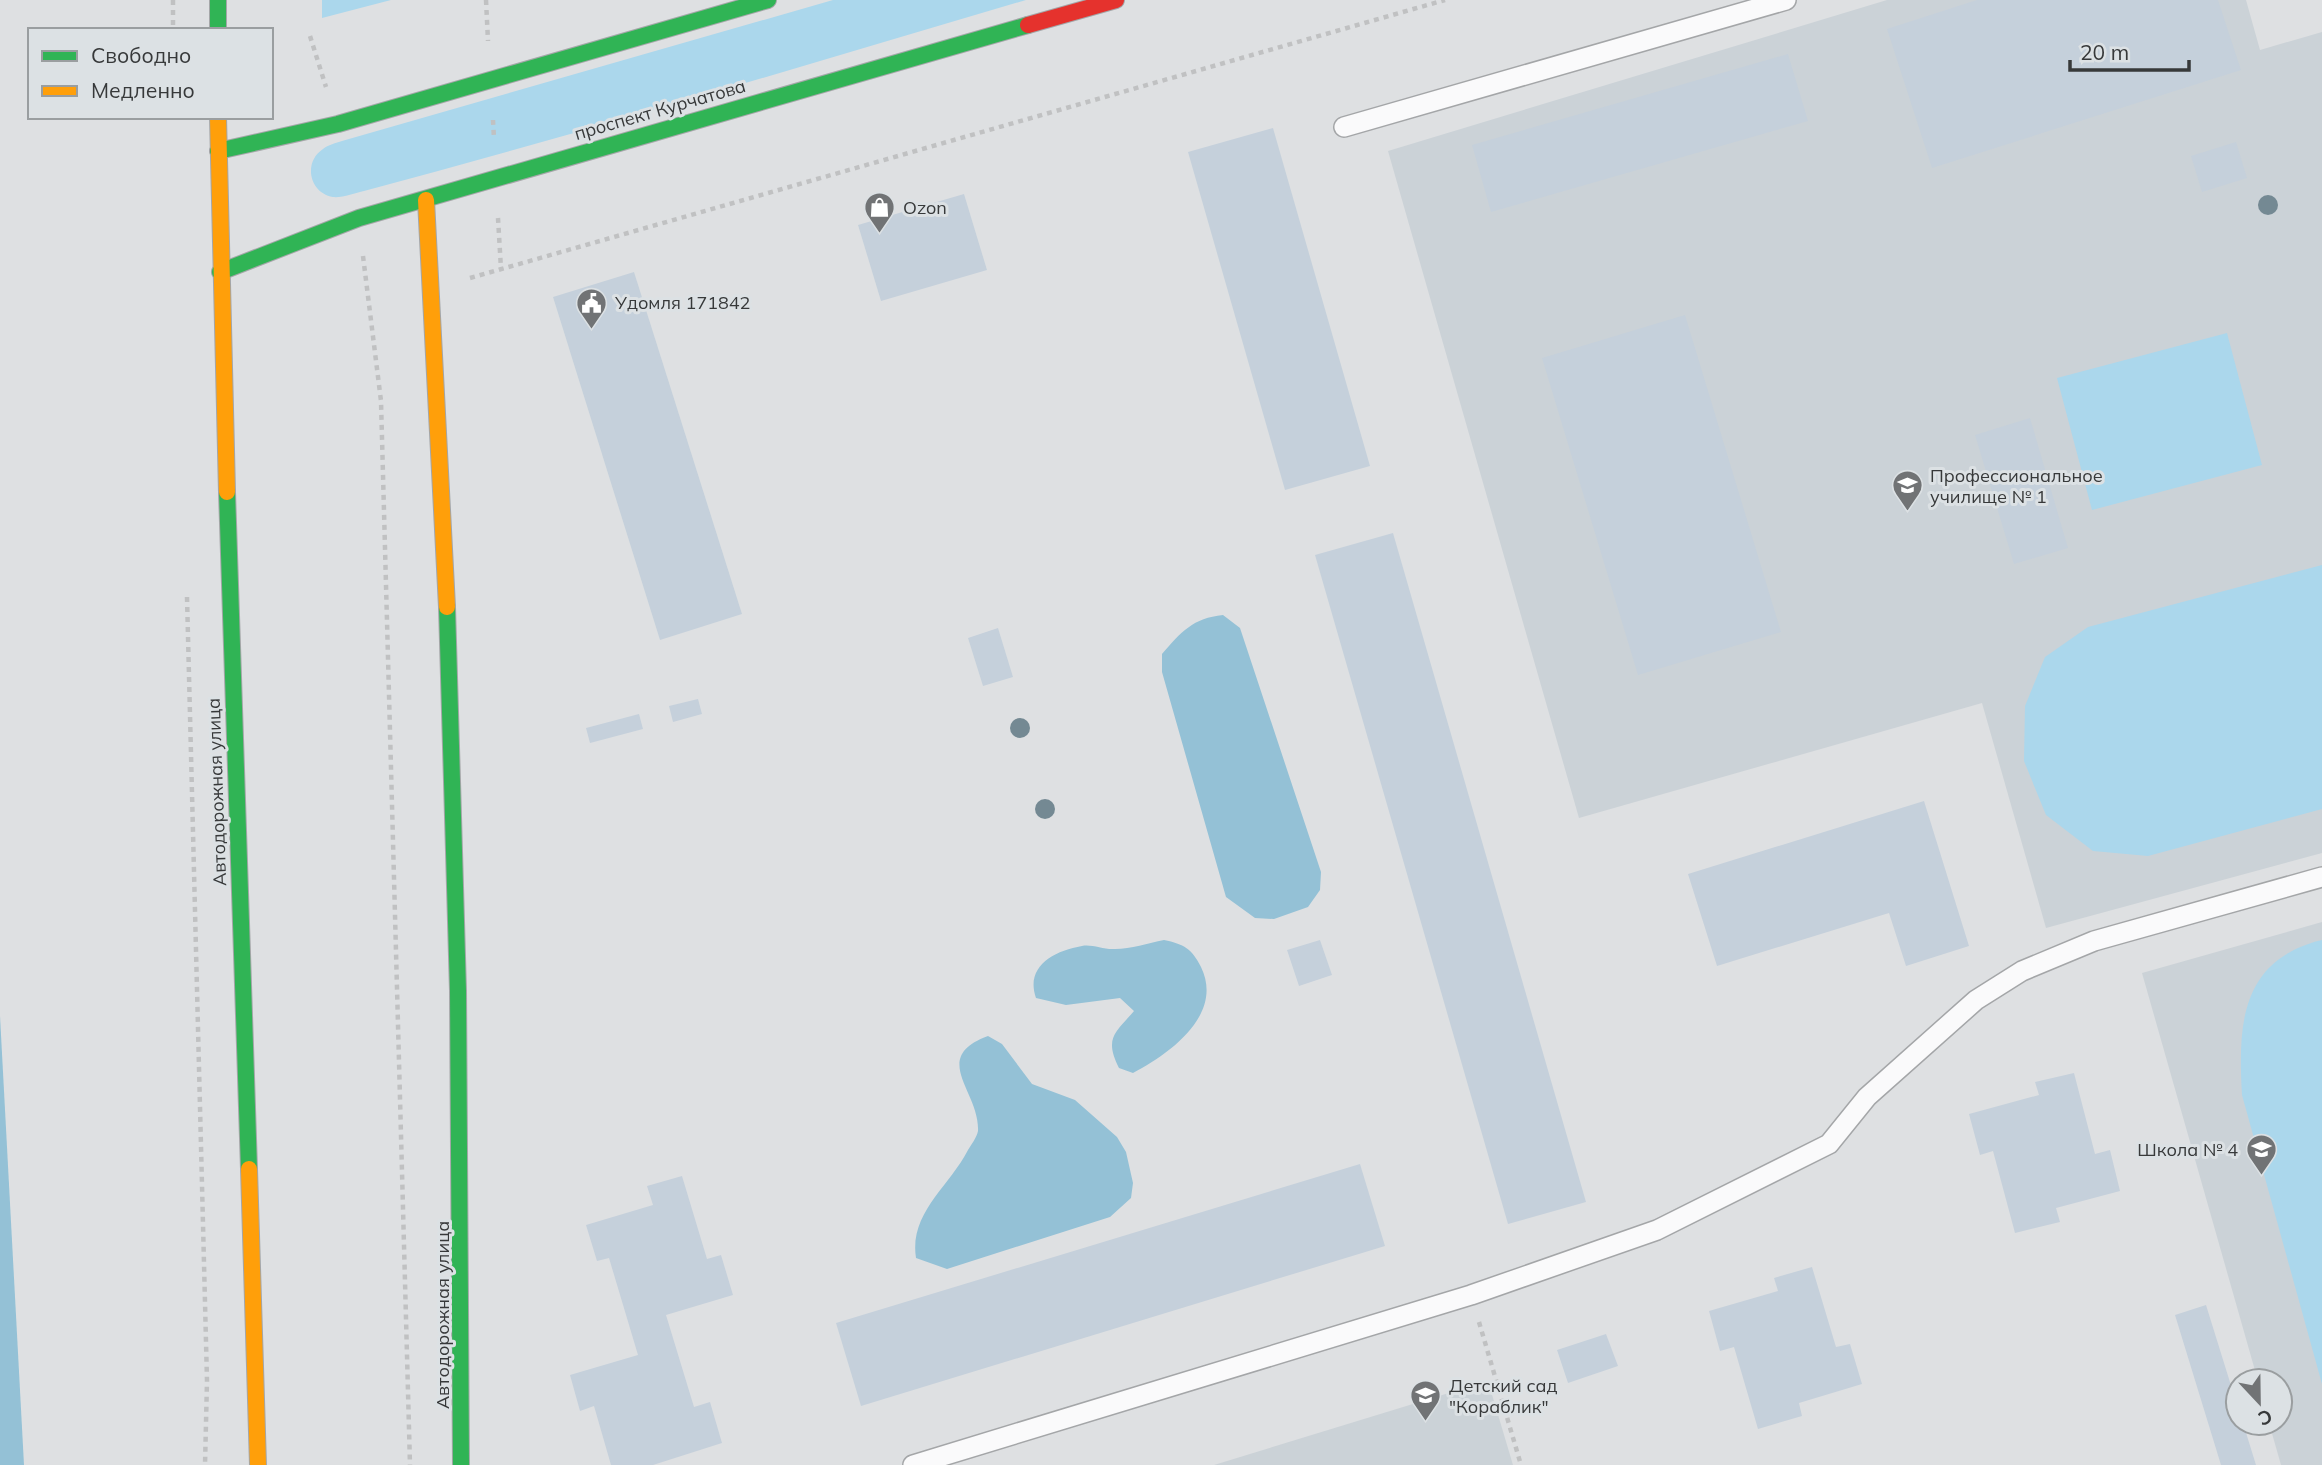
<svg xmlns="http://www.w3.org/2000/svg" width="2322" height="1465" viewBox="0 0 2322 1465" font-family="Mulish,sans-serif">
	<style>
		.built { fill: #cbd2d7 }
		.green { fill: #abd7ec }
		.forest { fill: #94c1d6 }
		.building { fill: #c5d0db }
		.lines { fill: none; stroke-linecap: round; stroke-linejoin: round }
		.lane-casing { stroke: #a4a6a8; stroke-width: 22 }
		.fast-casing { stroke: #a4a6a8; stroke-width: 18 }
		.slow-casing { stroke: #a4a6a8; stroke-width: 18 }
		.jam-casing { stroke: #a4a6a8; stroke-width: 18 }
		.path { stroke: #c0c1c2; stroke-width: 4.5; stroke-dasharray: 5 5; stroke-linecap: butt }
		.lane { stroke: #fafafb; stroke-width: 19 }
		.fast { stroke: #30b455; stroke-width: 16 }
		.slow { stroke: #ff9f0a; stroke-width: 16 }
		.jam { stroke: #e5322d; stroke-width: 16 }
		.tree { fill: #748993 }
		.labels { text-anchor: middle; stroke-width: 6; stroke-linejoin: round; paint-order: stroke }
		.street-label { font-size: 18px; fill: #37393a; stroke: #dce1e4 }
		.poi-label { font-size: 18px; fill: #37393a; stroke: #dce1e4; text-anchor: start }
	</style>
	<rect width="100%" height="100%" fill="#dee0e2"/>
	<g class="built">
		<path d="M1887,0H2246L2260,50L2322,32V853L2046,928L1982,703L1579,818L1388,151Z"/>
		<path d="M2322,922V1465H2281L2269,1423H2280V1381H2258L2142,973Z"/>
		<path d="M1488,1381L1513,1465H1214Z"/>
	</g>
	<g class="green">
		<path d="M322,0H391L322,18Z"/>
		<path d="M833,0H1026C805,65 586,132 364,191C355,193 342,198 333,197C309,193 303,162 323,149C328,145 336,143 342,141Z"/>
		<path d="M2227,333L2262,465L2092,510L2057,378Z"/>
		<path d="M2322,565V809L2148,856L2093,851L2046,815L2024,761L2025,706L2045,657L2088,627Z"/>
		<path d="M2322,940V1384L2242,1095C2238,1025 2240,960 2322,940Z"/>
	</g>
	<g class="forest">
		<path d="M1223,615L1240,628L1321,872L1320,890L1308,907L1274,919L1255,918L1226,897L1162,672V654C1181,632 1193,618 1223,615Z"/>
		<path d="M1164,940C1184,944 1192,949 1201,967C1224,1014 1171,1053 1133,1073L1119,1068C1104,1038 1115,1033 1134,1011L1120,998L1066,1005L1036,998C1025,967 1053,951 1082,946C1092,944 1104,950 1115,949C1131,949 1148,943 1164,940Z"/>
		<path d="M0,1016L24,1465H0Z"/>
		<path d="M988,1036L1002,1044L1032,1084L1075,1100L1117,1137L1126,1152L1133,1183L1131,1198L1110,1217L947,1269L916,1258C909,1213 949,1187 968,1150C971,1145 977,1137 978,1131C980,1091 929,1058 988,1036Z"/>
	</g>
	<g class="building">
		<path d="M1977,0H2218L2241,70L1932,168L1887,29Z"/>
		<path d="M1788,54L1808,121L1491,212L1472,145Z"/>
		<path d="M1273,128L1370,466L1285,490L1188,152Z"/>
		<path d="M2236,142L2247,178L2202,192L2191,156Z"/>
		<path d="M964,194L987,270L881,301L858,225Z"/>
		<path d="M634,272L742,614L660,640L553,297Z"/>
		<path d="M1685,315L1781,632L1638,675L1542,358Z"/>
		<path d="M2030,418L2068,548L2014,564L1975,435Z"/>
		<path d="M1393,533L1586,1202L1508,1224L1315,555Z"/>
		<path d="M998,628L1013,677L983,686L968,638Z"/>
		<path d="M698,699L702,714L673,722L669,706Z"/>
		<path d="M639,714L643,729L590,743L586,728Z"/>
		<path d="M1924,801L1969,946L1906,966L1889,913L1717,966L1688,874Z"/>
		<path d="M1320,940L1332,975L1299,986L1287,950Z"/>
		<path d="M2074,1073L2095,1154L2110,1150L2120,1191L2056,1208L2060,1222L2015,1233L1993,1151L1980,1155L1969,1114L2039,1095L2035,1082Z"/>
		<path d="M1360,1164L1385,1246L861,1406L836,1323Z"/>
		<path d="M682,1176L707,1259L721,1255L733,1295L666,1315L694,1407L710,1402L722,1443L653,1465H611L594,1406L580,1411L570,1375L638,1355L609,1258L597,1261L586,1225L653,1205L647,1186Z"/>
		<path d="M1812,1267L1836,1347L1850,1344L1862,1384L1799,1403L1802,1416L1758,1429L1734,1347L1720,1351L1709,1311L1778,1291L1774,1278Z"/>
		<path d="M2206,1305L2238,1408V1423H2243L2256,1465H2221L2175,1315Z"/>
		<path d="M1606,1334L1618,1366L1568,1383L1557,1350Z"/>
	</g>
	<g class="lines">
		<defs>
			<g id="lane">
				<path d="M1344,127L1786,0"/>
				<path d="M913,1465L1471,1295L1657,1230L1829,1144L1867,1097L1976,1000L2022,971L2094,941L2322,877"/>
			</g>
			<g id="fast">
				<path d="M218,0V30"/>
				<path d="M218,151L338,124L768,0"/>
				<path d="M220,272L359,218L1028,25"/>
				<path d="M227,492L249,1169"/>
				<path d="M447,607L458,991L461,1465"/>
			</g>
			<g id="slow">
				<path d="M218,117L227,492"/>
				<path d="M426,200L447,607"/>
				<path d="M249,1169L258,1465"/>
			</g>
			<path id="jam" d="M1028,25L1116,0"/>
		</defs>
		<use href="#lane" class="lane-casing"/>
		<use href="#fast" class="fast-casing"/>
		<use href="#slow" class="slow-casing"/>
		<use href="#jam" class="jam-casing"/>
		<g class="path">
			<path d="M173,0V30"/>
			<path d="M486,0L488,41"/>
			<path d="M310,36L326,87"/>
			<path d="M493,120L494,139"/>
			<path d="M498,218L501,269"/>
			<path d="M363,256L381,401L410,1465"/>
			<path d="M470,278L1445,0"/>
			<path d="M187,597L207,1381L205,1465"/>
			<path d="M1479,1322L1521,1465"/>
		</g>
		<use href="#lane" class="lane"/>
		<use href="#fast" class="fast"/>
		<use href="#slow" class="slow"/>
		<use href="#jam" class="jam"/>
	</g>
	<g class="tree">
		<circle cx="2268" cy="205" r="10"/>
		<circle cx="1020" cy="728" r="10"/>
		<circle cx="1045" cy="809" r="10"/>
	</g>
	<defs>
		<symbol id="shop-pin" viewBox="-11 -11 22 30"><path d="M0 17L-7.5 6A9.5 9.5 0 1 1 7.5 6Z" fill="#717375" stroke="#dce1e4"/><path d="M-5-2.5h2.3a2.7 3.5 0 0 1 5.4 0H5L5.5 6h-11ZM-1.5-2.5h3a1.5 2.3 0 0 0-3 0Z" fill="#fff"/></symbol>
		<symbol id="civic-pin" viewBox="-11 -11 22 30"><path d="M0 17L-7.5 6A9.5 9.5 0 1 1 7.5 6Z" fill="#717375" stroke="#dce1e4"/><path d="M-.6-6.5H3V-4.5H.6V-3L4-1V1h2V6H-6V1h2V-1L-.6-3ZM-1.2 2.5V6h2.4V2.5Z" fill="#fff"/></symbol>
		<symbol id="university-pin" viewBox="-11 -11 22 30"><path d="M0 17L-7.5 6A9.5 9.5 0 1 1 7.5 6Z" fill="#717375" stroke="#dce1e4"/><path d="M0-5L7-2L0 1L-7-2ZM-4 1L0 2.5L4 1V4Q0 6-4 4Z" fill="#fff"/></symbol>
		<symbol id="school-pin" viewBox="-11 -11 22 30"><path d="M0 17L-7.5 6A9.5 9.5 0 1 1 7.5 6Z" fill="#717375" stroke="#dce1e4"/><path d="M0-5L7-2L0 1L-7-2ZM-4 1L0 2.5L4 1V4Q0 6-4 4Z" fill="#fff"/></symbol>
	</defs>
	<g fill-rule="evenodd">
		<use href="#shop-pin" x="862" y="190" width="35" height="47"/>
		<use href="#civic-pin" x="574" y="286" width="35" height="47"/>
		<use href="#university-pin" x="1890" y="468" width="35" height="47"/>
		<use href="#school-pin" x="2244" y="1132" width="35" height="47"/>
		<use href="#school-pin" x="1408" y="1378" width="35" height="47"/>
	</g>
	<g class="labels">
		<g class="street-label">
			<text transform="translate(660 110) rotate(-16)" y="6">проспект Курчатова</text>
			<text transform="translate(217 792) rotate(-92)" y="6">Автодорожная улица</text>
			<text transform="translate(443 1315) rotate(-90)" y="6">Автодорожная улица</text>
		</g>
		<g class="poi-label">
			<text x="903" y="214">Ozon</text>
			<text x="615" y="309">Удомля 171842</text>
			<text x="1930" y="482">Профессиональное<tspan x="1930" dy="21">училище № 1</tspan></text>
			<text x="2238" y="1156" text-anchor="end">Школа № 4</text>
			<text x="1449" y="1392">Детский сад<tspan x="1449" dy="21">"Кораблик"</tspan></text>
		</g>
	</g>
	<rect x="28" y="28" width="245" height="91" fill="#dce1e4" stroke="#9a9ea0" stroke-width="2"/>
	<rect x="42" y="51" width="35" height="10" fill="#30b455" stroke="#9a9ea0" stroke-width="2"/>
	<text x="91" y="63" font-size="21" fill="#37393a">Свободно</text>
	<rect x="42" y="86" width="35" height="10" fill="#ff9f0a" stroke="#9a9ea0" stroke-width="2"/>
	<text x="91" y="98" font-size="21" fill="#37393a">Медленно</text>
	<g transform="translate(2259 1402) rotate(158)"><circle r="33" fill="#dce1e4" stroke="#9a9ea0" stroke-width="2"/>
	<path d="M0-5L12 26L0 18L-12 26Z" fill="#717375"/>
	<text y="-10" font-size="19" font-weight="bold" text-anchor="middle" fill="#37393a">С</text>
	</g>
	<path d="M2070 60v10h119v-10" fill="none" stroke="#37393a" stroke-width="3.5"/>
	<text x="2080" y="60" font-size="21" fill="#37393a" stroke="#dce1e4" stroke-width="5" paint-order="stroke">20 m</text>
</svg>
